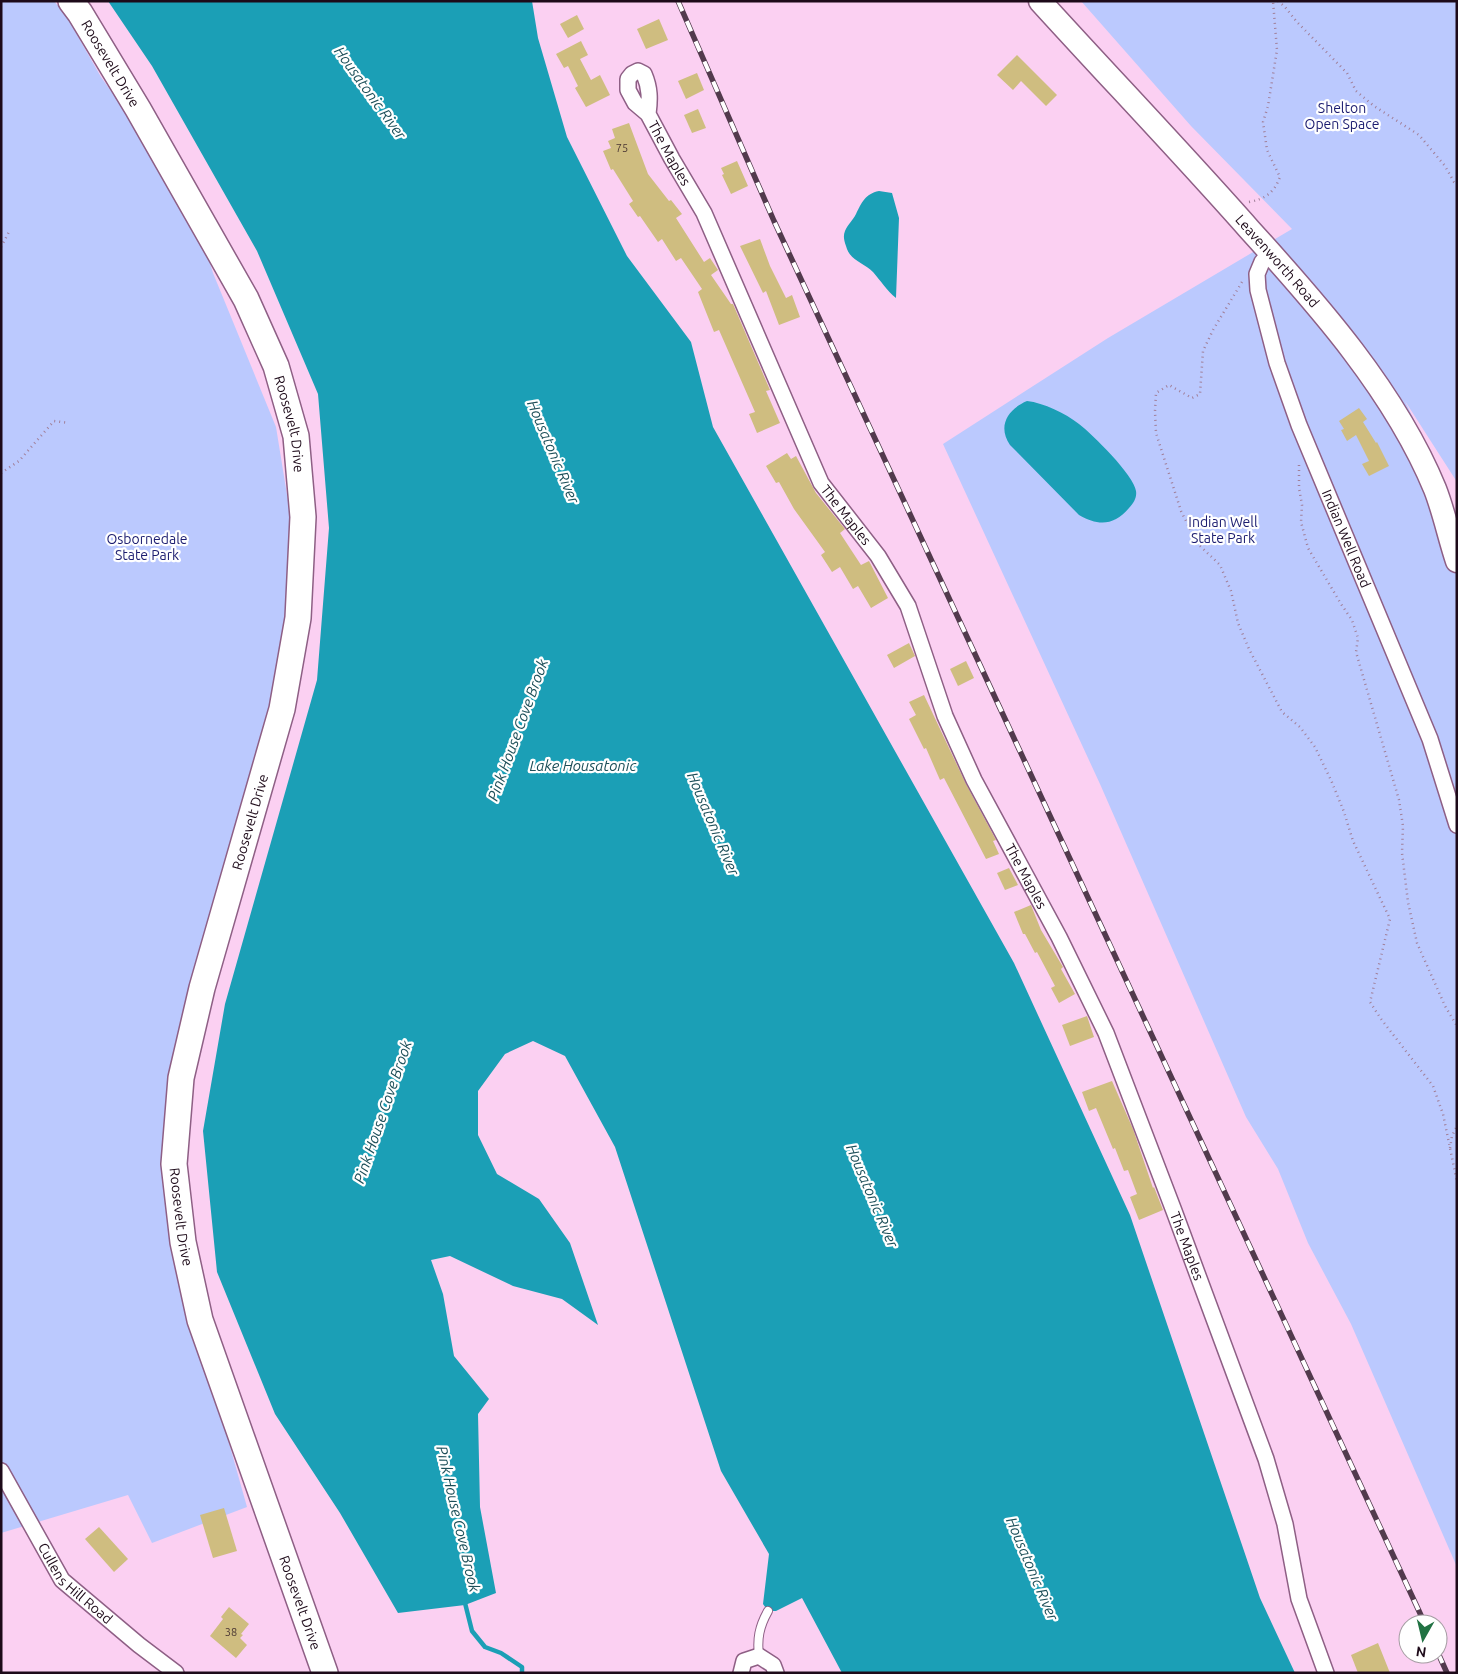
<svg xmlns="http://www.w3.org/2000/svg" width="1458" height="1674" viewBox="0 0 1458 1674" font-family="Ubuntu,sans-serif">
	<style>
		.green { fill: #bbc9fe }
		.water { fill: #1b9fb6 }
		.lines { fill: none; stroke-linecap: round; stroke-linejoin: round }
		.stream { stroke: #1b9fb6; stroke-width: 4.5 }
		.building { fill: #cfbd80 }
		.lane-casing { stroke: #8e5f85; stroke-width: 10 }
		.street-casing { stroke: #8e5f85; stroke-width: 18 }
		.secondary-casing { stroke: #8e5f85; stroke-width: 25 }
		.primary-casing { stroke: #8e5f85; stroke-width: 28 }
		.path { stroke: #a1809a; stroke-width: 2.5; stroke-dasharray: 1 4; stroke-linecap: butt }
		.lane { stroke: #fff; stroke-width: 8 }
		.street { stroke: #fff; stroke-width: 15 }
		.secondary { stroke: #fff; stroke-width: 22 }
		.primary { stroke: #fff; stroke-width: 25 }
		.rail-casing { stroke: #523a4d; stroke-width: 5.5 }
		.rail { stroke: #fff; stroke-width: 4; stroke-dasharray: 11; stroke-linecap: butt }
		.labels { text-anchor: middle; stroke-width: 4.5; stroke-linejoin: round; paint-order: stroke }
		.number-label { font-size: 11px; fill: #4a3733 }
		.street-label { font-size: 14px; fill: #1d0a19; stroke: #fff }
		.park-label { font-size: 14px; fill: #1c1d70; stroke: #fff }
		.water-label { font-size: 15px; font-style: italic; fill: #1d4f59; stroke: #fff }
	</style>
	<rect width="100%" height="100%" fill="#fbd0f2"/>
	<g class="green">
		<path d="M1,1H54L67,17L101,77L126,112L185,219L205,247L213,273L276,427L295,544L291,634L181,1097L188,1297L247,1507L152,1543L128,1495L1,1533Z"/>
		<path d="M1081,1H1457V482L1405,401L1433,460L1457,545V1567L1351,1324L1308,1243L1278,1169L1246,1117L1100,784L943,444L1108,338L1292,229L1191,126Z"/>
	</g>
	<g class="water">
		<path d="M108,1H532L538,38L567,137L627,256L691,342L713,427L1014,963L1130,1215L1260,1598L1295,1673H842L802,1598L776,1611H768L763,1604L769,1554L721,1471L615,1147L565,1056L533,1041L505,1054L478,1091V1135L497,1174L539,1199L570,1243L598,1325L562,1299L513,1286L450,1256L431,1260L443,1294L454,1356L489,1399L478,1414L480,1507L496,1593L465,1605L398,1613L340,1513L275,1414L217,1272L203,1131L225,1004L317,680L329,528L318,394L257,251L152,66Z"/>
		<path d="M879,191L892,193L899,218L896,298C887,291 881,281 873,272C863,262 850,261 846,246C844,240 843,236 845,231C848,224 853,220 856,214C862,202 865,194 879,191Z"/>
		<path d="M1027,401C1044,403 1065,413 1079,424C1092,434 1134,475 1136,491C1137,497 1134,503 1129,508C1114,526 1098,526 1079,515L1010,445C997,426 1008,409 1027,401Z"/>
	</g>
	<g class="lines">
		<path class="stream" d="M464,1599L472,1631L485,1647L501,1653L522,1667V1673"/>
	</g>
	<g class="building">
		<path d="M577,15L584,29L568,38L560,24Z"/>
		<path d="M659,19L668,40L646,49L637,29Z"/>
		<path d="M581,41L588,55L580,59L591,80L600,75L610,95L586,107L575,88L578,86L568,66L564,68L556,54Z"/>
		<path d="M1017,55L1057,95L1046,106L1021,81L1013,90L997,75Z"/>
		<path d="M697,73L704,90L686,99L678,81Z"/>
		<path d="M698,109L706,128L692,133L684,115Z"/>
		<path d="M629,123L648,174L669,201L671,200L682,214L676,218L704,262L710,258L718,270L711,275L731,304H733L770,390L766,391L780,423L757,433L749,414L755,412L719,330L714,332L698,292L702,289L681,258L676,261L662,239L658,242L640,216L638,217L629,204L633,201L613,169L611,170L603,151L611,148L608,141L615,138L612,129Z"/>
		<path d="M737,161L748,186L731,194L722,175L724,174L721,168Z"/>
		<path d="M760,239L770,266L786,298L792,295L800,317L779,325L766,291L763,293L740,246Z"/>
		<path d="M1359,408L1367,419L1363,422L1376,443L1377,442L1389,466L1369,476L1362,464L1369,461L1356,435L1347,441L1341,430L1344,429L1339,421Z"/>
		<path d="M787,453L791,459L796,456L816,493L845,529L840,533L861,565L869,561L888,598L871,608L858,586L853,589L840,567L832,572L821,555L825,552L794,509L779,482L776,483L766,466Z"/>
		<path d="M909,643L915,656L894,668L887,655Z"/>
		<path d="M966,661L974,678L958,686L950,669Z"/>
		<path d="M924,695L966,784L996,840L993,841L999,854L986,859L944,778L940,780L926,748L924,749L909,719L916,715L909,702Z"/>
		<path d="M1009,868L1018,885L1005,890L997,873Z"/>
		<path d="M1031,905L1041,930L1063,967L1061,969L1075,994L1059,1003L1051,988L1055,986L1037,952L1035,953L1025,934H1023L1014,912Z"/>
		<path d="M1087,1016L1094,1037L1070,1046L1062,1025Z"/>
		<path d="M1112,1081L1133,1129L1153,1188L1154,1187L1163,1210L1139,1220L1130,1197L1137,1194L1128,1170L1124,1171L1115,1148L1113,1149L1096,1108L1089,1111L1082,1092Z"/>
		<path d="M224,1508L237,1551L213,1558L200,1515Z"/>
		<path d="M99,1527L128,1559L114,1572L85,1539Z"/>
		<path d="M229,1607L249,1624L241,1634L243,1635L240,1638L247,1645L236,1658L210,1636L223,1619L221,1617Z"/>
		<path d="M1378,1643L1390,1673H1358L1351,1655Z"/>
	</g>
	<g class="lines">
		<defs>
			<path id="lane" d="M759,1656C757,1639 759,1627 768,1611"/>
			<g id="street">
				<path id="s1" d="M648,114C650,99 650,88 644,74L638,71L632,74L628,79V90L635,103L648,114L672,159L704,213L821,483L878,556L908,606L945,716L974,780L1059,937L1106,1033L1174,1211L1266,1459L1285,1524L1299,1599L1326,1673"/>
				<path id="s2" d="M1270,252L1262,262L1257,274L1258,290L1277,363L1299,425L1430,739L1457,825"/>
				<path id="s3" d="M1,1471L62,1580L139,1645L176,1673"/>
				<path d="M741,1673L744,1661L759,1656L773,1665L776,1673"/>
			</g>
			<g id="secondary">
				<path id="s4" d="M1040,1C1110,78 1181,152 1249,229C1319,306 1395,392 1435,489C1444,512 1449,537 1457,561"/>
			</g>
			<g id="primary">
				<path id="s5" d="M71,1L80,13L138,109L246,299L276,366L296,436L303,517L298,618L282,709L202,988L181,1078L174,1164L183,1242L200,1320L325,1673"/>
			</g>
		</defs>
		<use href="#lane" class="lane-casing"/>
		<use href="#street" class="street-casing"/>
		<use href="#secondary" class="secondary-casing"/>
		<use href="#primary" class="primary-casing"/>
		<g class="path">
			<path d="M1278,1L1285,7L1297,22L1347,73L1356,91L1374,106L1419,135L1445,166L1454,182L1457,184"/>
			<path d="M1249,202C1265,199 1274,193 1280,177L1267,150L1263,122L1268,106L1277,50L1273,1"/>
			<path d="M1,247L10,230"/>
			<path d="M1242,282L1213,330L1203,351L1200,394L1192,398L1169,385L1156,393L1155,411L1156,433L1181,511L1197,543L1220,565L1231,591L1238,623L1249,649L1282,712L1300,727L1315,747L1331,780L1344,812L1353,841L1390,919L1370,1002L1381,1019L1433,1086L1443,1114L1457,1182"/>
			<path d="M1299,465V488L1302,505L1301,522L1308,548L1341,604L1352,620L1358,638L1356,652L1399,800L1403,826L1402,853L1408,902L1417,943L1445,1006L1457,1026"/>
			<path d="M1,473L19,461L54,421L69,423"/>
			<path d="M1450,1148L1452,1136L1457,1126"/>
		</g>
		<use href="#lane" class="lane"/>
		<use href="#street" class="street"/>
		<use href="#secondary" class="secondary"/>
		<use href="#primary" class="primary"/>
		<defs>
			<g id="rail">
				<path d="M678,1L774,221L1425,1624"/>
				<path d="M1438,1653L1447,1673"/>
			</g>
		</defs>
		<use href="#rail" class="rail-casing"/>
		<use href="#rail" class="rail"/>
	</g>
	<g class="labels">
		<g class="number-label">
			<text x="622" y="152">75</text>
			<text x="231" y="1636">38</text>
		</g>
		<g class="street-label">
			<text dy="5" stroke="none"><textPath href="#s5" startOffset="74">Roosevelt Drive</textPath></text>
			<text dy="5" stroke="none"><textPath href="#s1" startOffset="148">The Maples</textPath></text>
			<text dy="5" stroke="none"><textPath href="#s4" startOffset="352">Leavenworth Road</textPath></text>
			<text dy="5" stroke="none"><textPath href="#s5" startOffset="479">Roosevelt Drive</textPath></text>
			<text dy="5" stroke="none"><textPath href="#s1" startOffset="552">The Maples</textPath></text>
			<text dy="5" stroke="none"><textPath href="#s2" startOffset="306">Indian Well Road</textPath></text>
			<text transform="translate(250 822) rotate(-74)" y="5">Roosevelt Drive</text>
			<text dy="5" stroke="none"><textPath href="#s1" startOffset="958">The Maples</textPath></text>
			<text dy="5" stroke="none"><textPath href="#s5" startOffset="1289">Roosevelt Drive</textPath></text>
			<text dy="5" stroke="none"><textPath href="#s1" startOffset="1362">The Maples</textPath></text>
			<text dy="5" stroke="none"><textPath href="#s3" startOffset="136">Cullens Hill Road</textPath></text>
			<text dy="5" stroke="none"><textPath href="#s5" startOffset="1694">Roosevelt Drive</textPath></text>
		</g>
		<g class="park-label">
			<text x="1342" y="113">Shelton<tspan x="1342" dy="16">Open Space</tspan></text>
			<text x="1223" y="527">Indian Well<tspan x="1223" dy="16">State Park</tspan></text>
			<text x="147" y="544">Osbornedale<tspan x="147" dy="16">State Park</tspan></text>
		</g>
		<g class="water-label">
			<text transform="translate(370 93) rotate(54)" y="5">Housatonic River</text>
			<text transform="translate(553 452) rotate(67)" y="5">Housatonic River</text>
			<text transform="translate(518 730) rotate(-70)" y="5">Pink House Cove Brook</text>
			<text x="583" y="771">Lake Housatonic</text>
			<text transform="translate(713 824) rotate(67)" y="5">Housatonic River</text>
			<text transform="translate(383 1112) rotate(-71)" y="5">Pink House Cove Brook</text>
			<text transform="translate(872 1196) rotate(67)" y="5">Housatonic River</text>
			<text transform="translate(458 1519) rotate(77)" y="5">Pink House Cove Brook</text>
			<text transform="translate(1032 1569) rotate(67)" y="5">Housatonic River</text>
		</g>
	</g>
	<rect width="1458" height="1674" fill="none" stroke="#1d0a19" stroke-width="5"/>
	<g transform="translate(1423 1639) rotate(188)"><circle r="24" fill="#ffffff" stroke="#a59da3"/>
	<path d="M0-4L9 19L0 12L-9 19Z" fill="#217243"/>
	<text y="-8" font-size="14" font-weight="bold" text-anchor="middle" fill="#1d0a19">N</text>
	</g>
</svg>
